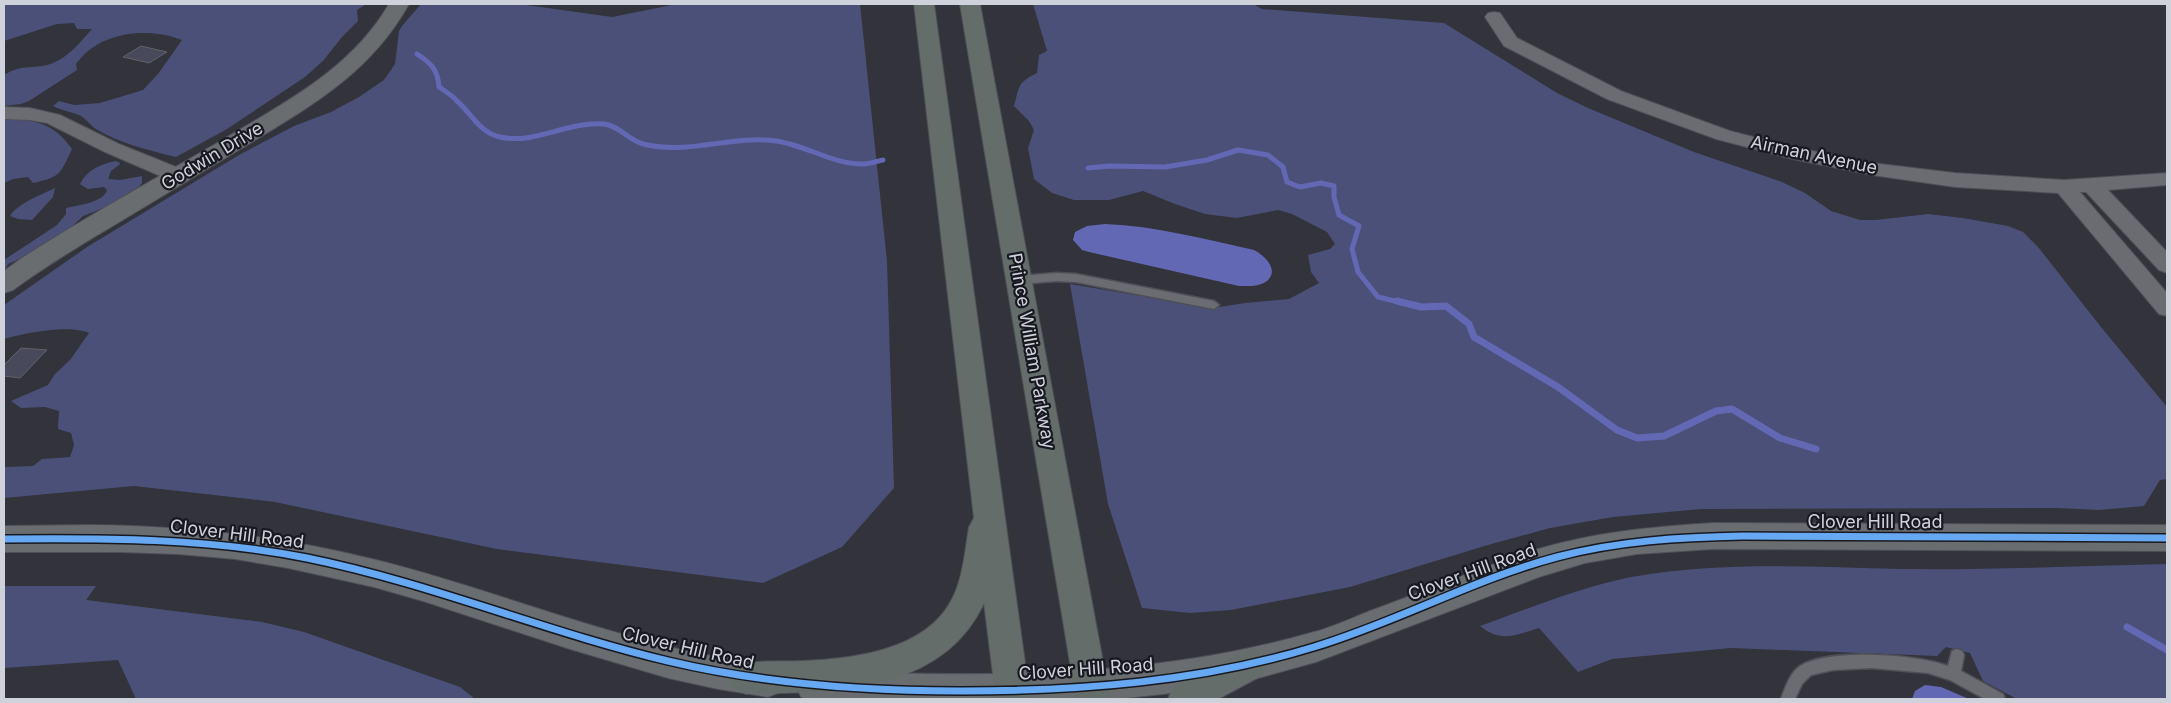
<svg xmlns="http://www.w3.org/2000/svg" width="2171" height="703" viewBox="0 0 2171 703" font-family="Inter,sans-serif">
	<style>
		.green { fill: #4b5079 }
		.water { fill: #6368b4 }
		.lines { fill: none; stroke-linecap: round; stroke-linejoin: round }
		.stream-far1 { stroke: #6368b4; stroke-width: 5 }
		.stream { stroke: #6368b4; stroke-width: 7 }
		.building { fill: #48495b; stroke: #616269 }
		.lane-casing { stroke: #4f4f57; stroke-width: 3 }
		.street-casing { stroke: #4f4f57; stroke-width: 2 }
		.secondary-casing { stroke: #4f4f57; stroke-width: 2 }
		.highway-casing { stroke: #4f4f57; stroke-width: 2 }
		.lane { fill: #6b6c72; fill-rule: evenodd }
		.street { fill: #6b6c72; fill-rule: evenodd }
		.secondary { fill: #6a6d70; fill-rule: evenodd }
		.highway { fill: #656d6a; fill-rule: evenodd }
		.cycleway-casing { stroke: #181920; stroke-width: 10 }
		.cycleway { stroke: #66a8f1; stroke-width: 7 }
		.labels { text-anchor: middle; stroke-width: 4.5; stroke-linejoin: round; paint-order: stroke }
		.street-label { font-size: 18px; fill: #d0d2db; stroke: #181920 }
	</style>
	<rect width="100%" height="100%" fill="#32333b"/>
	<g class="green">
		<path d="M4,4H366L357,10L358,21L342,37L323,61L305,77L227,129L176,157C148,150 121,144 96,129C91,126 87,120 81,116C74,112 62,111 53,106L59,101L74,105L100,103L143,90L158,74L182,40C147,26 98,32 76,64L77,70L29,101L21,104L4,106V75C23,63 36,70 53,63C69,57 81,41 92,29H77L74,23L57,24L4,41Z"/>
		<path d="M421,4H519L612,17L677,4H860L887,261L894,488L842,547L763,583L497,549L275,502L134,486L4,498V466L5,467L33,466L42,459L70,457L74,445L71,433L58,429L59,411L45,407L21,408L11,401L48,385L55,374L70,360L89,333C69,324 25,333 4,339V305L87,247L239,155L294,126L331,112L359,97L384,80L395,64L399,31L402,26Z"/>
		<path d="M1033,4H1253L1262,9L1444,23L1557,93L1588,108L1694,152L1782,182L1805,193L1831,211L1860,220H1876L1928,214L1963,218L2008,226L2023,232L2038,247L2101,327L2167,407V479L2160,480L2144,506L2099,510L2057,508L1701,509L1613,517L1550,528L1488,545L1350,587L1231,610L1190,613L1142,608L1108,504L1070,284L1213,308L1245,303L1289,299L1319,283L1311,272L1308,255L1330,249L1335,244L1327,232L1292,214L1278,210L1237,218L1205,214L1175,204L1143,191L1109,200H1074L1052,193L1034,179L1028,148L1034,130L1029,121L1014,106C1019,87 1018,82 1037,73L1039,55L1047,51Z"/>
		<path d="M4,119C34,119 54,123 72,149C60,174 61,177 33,183L28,177L13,179L4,183Z"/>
		<path d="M116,161L120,163L119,165L111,171L108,179L120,180L142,176V183L139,187L104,208L83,216L63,235L27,256L8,264L4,272V260L57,225L66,214V208C78,205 103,203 107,190L104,187L88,189L80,184C87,170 100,164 116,161Z"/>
		<path d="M55,188L53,197L32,220L18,219L10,216C18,203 41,195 55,188Z"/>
		<path d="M2167,564V699H2017L1983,681L1970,653L1946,647L1937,656L1731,648L1612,659L1578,672L1539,628C1516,635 1501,643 1480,626C1527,609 1581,587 1631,577C1720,561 1812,567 1902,569C1991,570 2079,566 2167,564Z"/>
		<path d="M4,586H96L86,600L262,622L304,632L460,687L475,699H136L118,660L4,668Z"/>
	</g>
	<g class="water">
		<path d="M1105,224C1156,226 1204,239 1254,250C1264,255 1280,270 1267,281C1259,287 1248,286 1239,286L1089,252L1082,250L1073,240L1075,232L1087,226Z"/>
		<path d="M1925,685L1941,687L1969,699H1912L1915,691Z"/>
	</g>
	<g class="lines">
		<g class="stream-far1">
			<path d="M417,54C431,63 438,70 439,87C445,91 452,95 457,101C471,113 480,133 500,137C535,145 567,121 604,124C621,126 629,142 647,145C691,154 733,135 776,141C806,145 834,165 864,164C871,164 877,161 883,160"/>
			<path d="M1088,168L1110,166L1165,167L1207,160L1238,150L1268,155L1283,167L1287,182L1300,187L1321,183L1334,186V197L1339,215L1359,226L1352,249L1358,272L1378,297L1403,303"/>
		</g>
		<g class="stream">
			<path d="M1397,301L1421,307L1446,306L1469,324L1474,337L1558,387L1617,430L1637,438L1664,436L1716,411L1732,409L1780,438L1816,449"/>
			<path d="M2127,627L2167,650"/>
		</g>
	</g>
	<g class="building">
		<path d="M141,46L167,52L149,63L123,57Z"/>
		<path d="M21,348L47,350L20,378L4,376V365Z"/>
	</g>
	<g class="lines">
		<defs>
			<g id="lane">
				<path d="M1057,273L1076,274L1214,301L1219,305L1214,309L1076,282L1057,281L1019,284L1014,280L1019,276Z"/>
				<path d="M1957,649L1962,651L1964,655L1961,671L2003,694L2005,699H1985L1950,680L1928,673L1872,668L1833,670L1811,675L1802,684L1795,699H1781C1785,688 1790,673 1800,666C1828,648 1917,654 1948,666L1952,651Z"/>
			</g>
			<g id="street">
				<path d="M1494,12L1500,13L1517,38L1621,91L1730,131L1793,147L1872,163L1955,173L2064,180L2167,173V185L2108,190L2167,252V273L2159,270L2086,192H2080L2167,293V316L2159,314L2058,193L1955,187L1872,175L1793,159L1716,139L1607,99L1504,46L1485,17L1488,13Z"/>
				<path d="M4,107L30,108L60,115L119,144L186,171L189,176L186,181L179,182L172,181L105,152L47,123L30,120L4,119Z"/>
			</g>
			<g id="secondary">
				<path d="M389,4H409C369,75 309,107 242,148C205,170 168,193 131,215C91,239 51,262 13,290L4,293V271L22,258C87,216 157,178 224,139C286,102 352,68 389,4Z"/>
				<path d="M1713,523L2167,525V551L1713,549L1637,554L1585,563L1539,577L1316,662L1251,680L1164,694L1116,699H806L801,697L796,686L801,675L813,670C980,678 1152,679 1314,632C1333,627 1352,618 1370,611C1425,591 1479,568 1535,550C1595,532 1651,527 1713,523Z"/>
				<path d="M91,525C186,526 279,536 372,559C455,579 536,610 618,633C651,643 684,651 717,657C738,661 760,662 780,670L785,681L780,692L768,697L718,689L668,678L570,649L423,601L374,587L288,568L235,559L178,554L120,552H4V526Z"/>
			</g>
			<g id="highway">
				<path d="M914,4H934L1030,699H996L984,603C942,694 832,692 746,694L734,689L729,678L734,667C755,659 779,662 802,661C852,659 924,651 951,601C963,580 965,550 969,527L974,518Z"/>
				<path d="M960,4H980L1110,699H1076Z"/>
				<path d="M1251,648L1263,653L1268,664L1263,675L1218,699H1168L1173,687Z"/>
			</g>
		</defs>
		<use href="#lane" class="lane-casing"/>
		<use href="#street" class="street-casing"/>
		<use href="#secondary" class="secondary-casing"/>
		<use href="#highway" class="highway-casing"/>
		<use href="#lane" class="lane"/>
		<use href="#street" class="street"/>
		<use href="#secondary" class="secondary"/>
		<use href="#highway" class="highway"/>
		<defs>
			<path id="cycleway" d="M4,539C105,538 207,538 307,558C430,583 546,632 668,661C764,684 862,691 961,691C1079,691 1200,682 1314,647C1397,622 1474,579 1557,557C1618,541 1681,537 1743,536L2167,538"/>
		</defs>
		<use href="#cycleway" class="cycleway-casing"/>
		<use href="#cycleway" class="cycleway"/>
	</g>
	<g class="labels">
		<g class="street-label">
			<text transform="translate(1814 155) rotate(12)" y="6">Airman Avenue</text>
			<text transform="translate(212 156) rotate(-31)" y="6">Godwin Drive</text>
			<text transform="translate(1032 351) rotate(80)" y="6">Prince William Parkway</text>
			<text x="1875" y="528">Clover Hill Road</text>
			<text transform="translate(237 534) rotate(7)" y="6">Clover Hill Road</text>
			<text transform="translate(1472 572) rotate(-20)" y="6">Clover Hill Road</text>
			<text transform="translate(688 648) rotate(13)" y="6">Clover Hill Road</text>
			<text transform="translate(1086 669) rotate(-4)" y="6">Clover Hill Road</text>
		</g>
	</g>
	<rect width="2171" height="703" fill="none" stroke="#d0d2db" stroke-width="10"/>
</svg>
